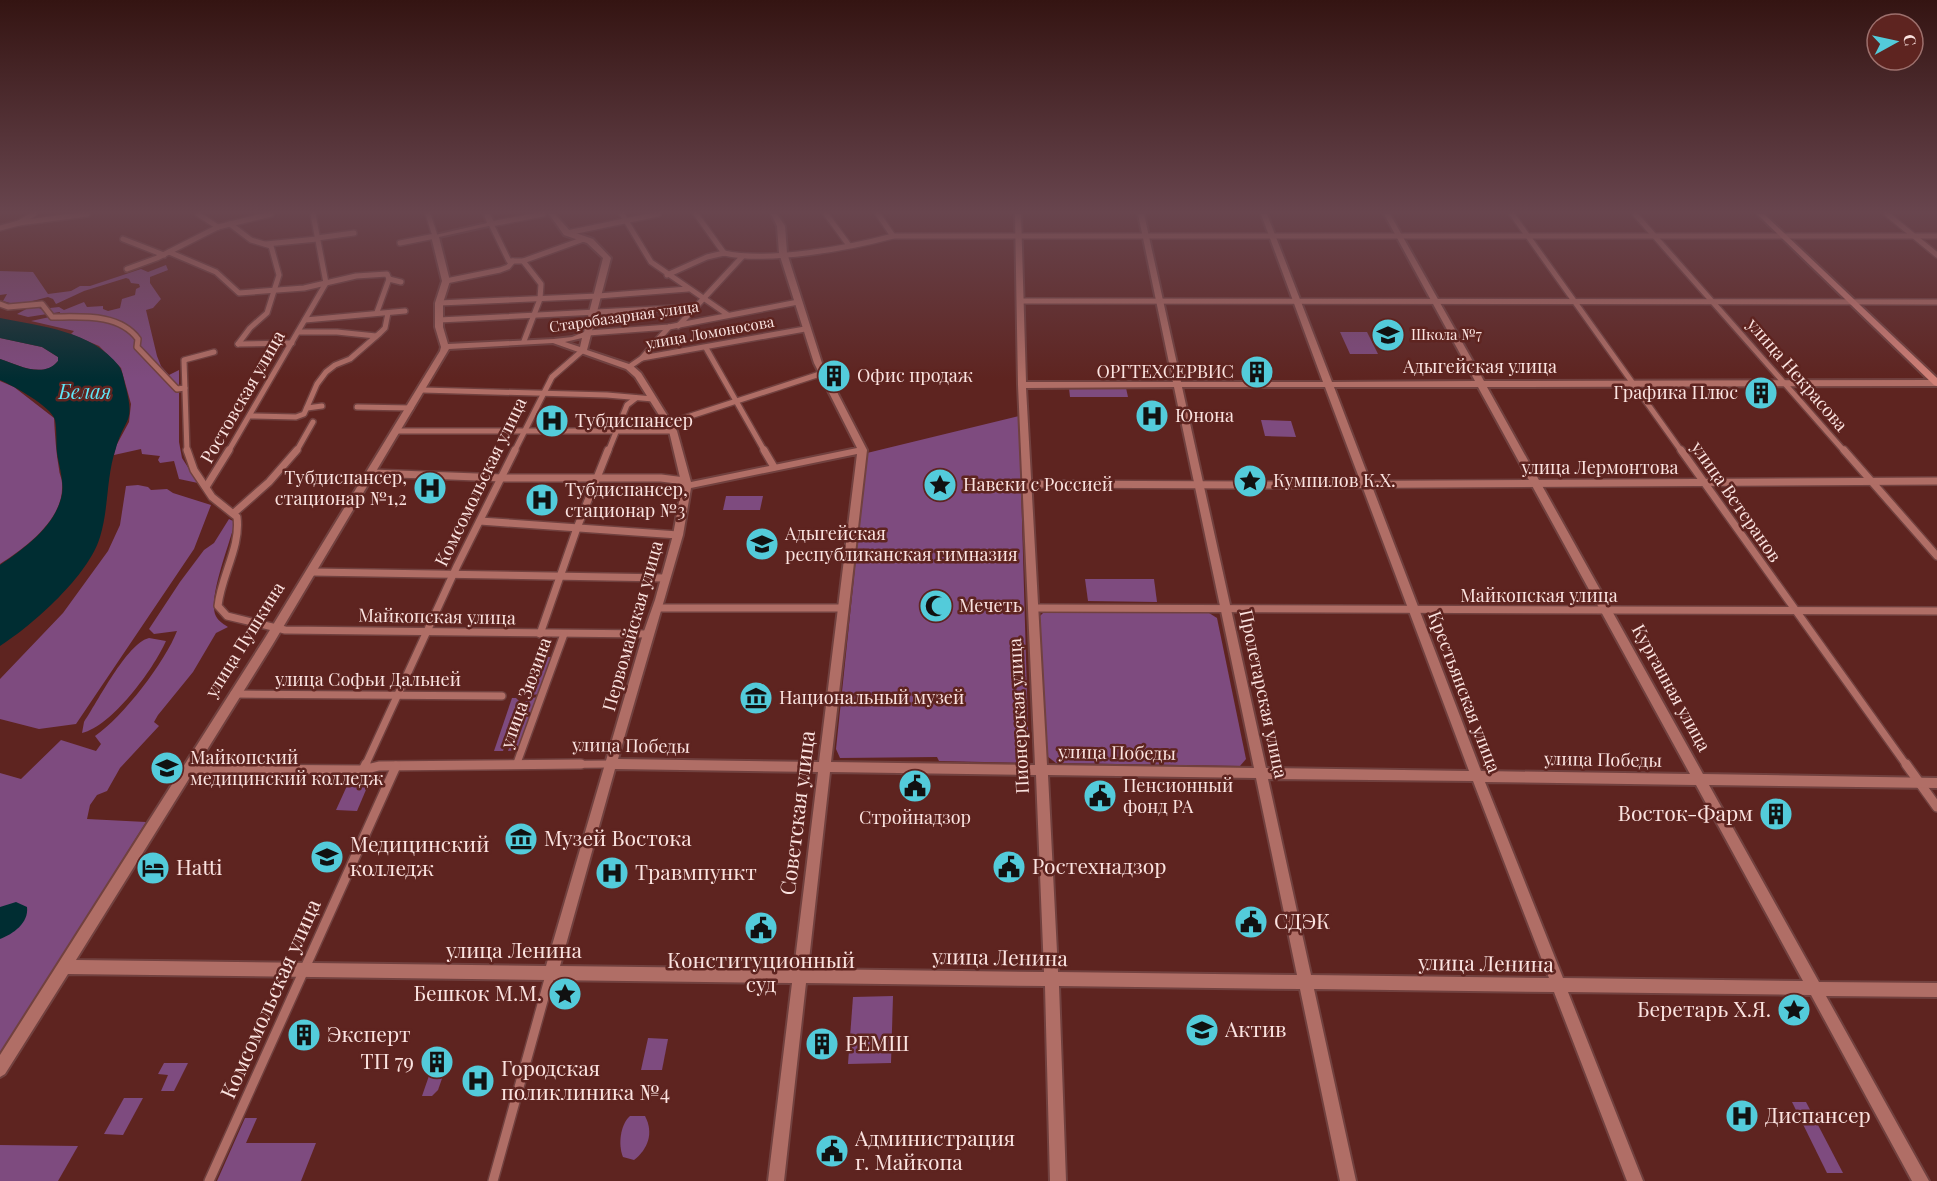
<svg xmlns="http://www.w3.org/2000/svg" width="1937" height="1181" viewBox="0 0 1937 1181" font-family="'Playfair Display',serif">
	<style>
		.green { fill: #7e4b7f }
		.water { fill: #002d32 }
		.lines { fill: none; stroke-linecap: round; stroke-linejoin: round }
		.street-tunnel { stroke: #76413d; stroke-width: 7; stroke-dasharray: 7 4; stroke-linecap: butt }
		.street-far2-casing { stroke: #71413f; stroke-width: 8 }
		.street-far1-casing { stroke: #71413f; stroke-width: 10 }
		.street-casing { stroke: #71413f; stroke-width: 12 }
		.secondary-casing { stroke: #71413f; stroke-width: 4 }
		.primary-casing { stroke: #71413f; stroke-width: 4 }
		.street-far2 { stroke: #b06e66; stroke-width: 5 }
		.street-far1 { stroke: #b06e66; stroke-width: 7 }
		.street { stroke: #b06e66; stroke-width: 9 }
		.secondary { fill: #b06e66; fill-rule: evenodd }
		.primary { fill: #d18077; fill-rule: evenodd }
		.labels { text-anchor: middle; stroke-width: 5; stroke-linejoin: round; paint-order: stroke }
		.far-street-label { font-size: 15px; fill: #fbe3e0; stroke: #5e2420 }
		.far-poi-label { font-size: 15px; fill: #fbe3e0; stroke: #5e2420; text-anchor: start }
		.street-label { font-size: 18px; fill: #fbe3e0; stroke: #5e2420 }
		.poi-label { font-size: 18px; fill: #fbe3e0; stroke: #5e2420; text-anchor: start }
		.water-label { font-size: 20px; font-style: italic; fill: #5fe7f8; stroke: #5e2420 }
		.near-street-label { font-size: 21px; fill: #fbe3e0; stroke: #5e2420 }
		.near-poi-label { font-size: 21px; fill: #fbe3e0; stroke: #5e2420; text-anchor: start }
	</style>
	<rect width="100%" height="100%" fill="#5e2420"/>
	<g class="green">
		<path d="M166,265L168,270L150,277V283L161,299L153,308L146,310L157,356L161,366L169,375L179,370V442L182,458L198,483L179,479L174,461L160,463L158,460L160,456L142,454L141,449L114,455L116,446L129,422L131,404L121,368L99,346L71,334L74,331L31,321L59,315L60,312L28,317L17,314L30,307H37L41,309L59,307L64,310L84,302L87,307L103,306V309L108,311L120,308L122,299L135,295L136,289L140,287L139,284L131,283L129,279L126,278L84,291L56,304L53,299L48,297L17,305L3,301L7,294L0,295V271L33,272L48,294L71,291L80,286H90L141,269L148,272Z"/>
		<path d="M1340,332H1367L1378,354H1350Z"/>
		<path d="M0,338L42,347L58,357V361C44,379 18,365 0,359Z"/>
		<path d="M0,381L14,387L54,418C55,435 56,453 59,469C59,474 62,478 62,483C65,519 26,547 0,564Z"/>
		<path d="M1069,388H1126L1128,397H1070Z"/>
		<path d="M1019,416L1029,763L939,761L937,757L840,758L836,749L867,453Z"/>
		<path d="M1261,420L1291,421L1296,437L1265,436Z"/>
		<path d="M138,485L148,487L151,490L167,489L173,493L211,505L194,549L76,724L39,729L0,719V679L63,613L108,551L120,525L126,486Z"/>
		<path d="M726,496H763L760,510H723Z"/>
		<path d="M229,519L235,522C230,543 209,595 215,614C217,620 222,623 228,627L216,633L193,672L158,715L154,722L159,726L120,768L107,791L97,795L90,805L87,819L146,822L0,1055V773L21,779L61,740L96,751L101,744L95,736C123,717 165,662 177,631L154,634L149,629L180,582L204,550L214,543Z"/>
		<path d="M1085,579H1154L1157,602L1088,601Z"/>
		<path d="M1045,611L1209,613L1217,618L1246,759L1240,766L1056,763L1047,756L1040,616Z"/>
		<path d="M149,638L166,641C153,670 112,726 82,733L84,722C97,703 127,643 149,638Z"/>
		<path d="M540,657H552L539,694L533,695L529,690Z"/>
		<path d="M538,697L519,750L508,751L525,702L532,698Z"/>
		<path d="M512,698H516L520,702L503,751H494Z"/>
		<path d="M351,777L371,778L357,811L336,810Z"/>
		<path d="M893,996L891,1063L848,1064L853,997Z"/>
		<path d="M648,1038L668,1039L662,1070H641Z"/>
		<path d="M164,1063H188L174,1091H161L168,1075L158,1074Z"/>
		<path d="M431,1070H445L438,1090L432,1096H422Z"/>
		<path d="M124,1098H143L123,1135L104,1134Z"/>
		<path d="M1792,1102H1806L1843,1173H1827Z"/>
		<path d="M630,1116H645C654,1133 648,1149 634,1160L623,1157C618,1145 620,1125 630,1116Z"/>
		<path d="M245,1118H257L246,1143H316L301,1181H217Z"/>
		<path d="M0,1145L78,1146L58,1181H0Z"/>
	</g>
	<g class="water">
		<path d="M0,318C41,326 92,331 119,366C123,372 124,381 126,388C135,424 125,417 116,448C106,477 109,508 100,537C89,575 33,625 0,646V565C25,548 56,526 62,494C64,481 59,466 57,453C56,442 57,430 55,420C51,406 13,386 0,380V359C18,365 43,379 58,361V357L42,347L0,338Z"/>
		<path d="M16,902L27,907C29,923 13,934 0,939V907Z"/>
	</g>
	<g class="lines">
		<path class="street-tunnel" d="M1251,485H1264"/>
		<defs>
			<g id="street-far2">
				<path d="M198,214L218,227"/>
				<path d="M622,214L651,262L728,315"/>
				<path d="M696,214L724,253"/>
				<path d="M826,214L848,244"/>
				<path d="M878,214L893,236"/>
				<path d="M1512,214L1682,452"/>
				<path d="M1635,214L1845,452"/>
				<path d="M1887,214L1937,255"/>
				<path d="M19,223L87,214"/>
				<path d="M230,224L251,240L271,246L279,275L267,313L250,328L238,344"/>
				<path d="M0,228L19,223L34,214"/>
				<path d="M567,233L658,214"/>
				<path d="M317,238L354,233"/>
				<path d="M123,239L164,255"/>
				<path d="M400,243L435,236L428,214"/>
				<path d="M266,244L317,239"/>
				<path d="M169,252L216,272L239,293L304,288L356,276L387,274L389,279L377,312"/>
				<path d="M724,253C768,263 849,248 893,236H1937"/>
				<path d="M523,261L584,239"/>
				<path d="M127,269L157,258L218,227L271,214"/>
				<path d="M667,275L707,257L724,253"/>
				<path d="M389,279L401,282"/>
				<path d="M446,281L500,270L508,267L513,261"/>
				<path d="M1020,301L1937,302"/>
				<path d="M439,303L598,296L688,289"/>
				<path d="M0,304L8,307L42,304L52,317C81,317 119,313 138,339L137,347L177,389L185,388"/>
				<path d="M305,320L405,311"/>
				<path d="M439,320L695,307"/>
				<path d="M678,326L742,257"/>
				<path d="M298,332H337L376,336"/>
				<path d="M588,333L669,327L798,302"/>
				<path d="M524,341L540,299L541,284L523,261H509L491,224L543,214"/>
				<path d="M238,344L292,343"/>
				<path d="M706,348L765,452"/>
				<path d="M642,358L669,327"/>
				<path d="M629,367L642,358L805,329"/>
				<path d="M422,390L607,395L653,399"/>
				<path d="M357,407L411,408"/>
				<path d="M307,408L322,406"/>
				<path d="M251,416L296,417L304,414L317,384L326,372L335,365L350,359L380,333L385,328L388,313"/>
				<path d="M669,423L823,373"/>
				<path d="M397,431H673"/>
				<path d="M187,452L184,360L214,352"/>
				<path d="M228,452L326,283L313,214"/>
				<path d="M296,452L313,422"/>
				<path d="M514,452L552,377L583,350"/>
				<path d="M608,452L627,405L636,398"/>
			</g>
			<g id="street-far1">
				<path d="M187,450L194,470L212,497L237,517C241,547 221,576 218,606L227,616L285,630L648,634"/>
				<path d="M764,450L774,467"/>
				<path d="M1681,450L1907,766"/>
				<path d="M1844,450L1937,556"/>
				<path d="M372,473L503,478H661L685,481"/>
				<path d="M1028,484L1251,485"/>
				<path d="M1264,485L1937,481"/>
				<path d="M206,487L229,450"/>
				<path d="M235,512L269,482L297,450"/>
				<path d="M480,521L678,535"/>
				<path d="M312,572L666,578"/>
				<path d="M657,608H844"/>
				<path d="M1033,608L1937,611"/>
				<path d="M540,634L577,528L608,450"/>
				<path d="M234,694L502,696"/>
				<path d="M517,763L564,634"/>
				<path d="M365,766L457,566L515,450"/>
				<path d="M407,766L611,764"/>
			</g>
			<g id="street">
				<path d="M1906,764L1937,807"/>
				<path d="M189,769L363,770L379,766L581,764"/>
				<path d="M363,770L366,764"/>
				<path d="M209,1181L396,766"/>
				<path d="M493,1181L551,972"/>
			</g>
			<path id="secondary" d="M484,214H490L495,224L493,225L439,237L450,281L443,303V327L448,344L554,339L572,337L584,332L603,258L587,243L564,235L549,214H555L570,231L593,239L611,258L587,350L632,365L641,373L677,431L691,482L857,448L814,363L779,253L777,226L771,214H777L785,226L787,253L822,363L867,450L831,762L1035,765L1018,385L1015,214H1021L1026,382H1173L1138,214H1144L1181,382H1323L1261,214H1267L1332,382L1475,381L1384,214H1390L1484,381L1937,380V386L1487,387L1703,774L1937,778V788L1709,785L1819,982L1937,983V997L1826,996L1929,1181H1912L1811,995L1568,992L1643,1181H1627L1554,992L1314,989L1356,1181H1340L1300,989L1059,986L1066,1181H1050L1045,986L806,983L784,1181H768L792,983L68,974L5,1074L0,1077V1055L265,638L440,351L441,347L435,327V303L442,281L431,236L487,223ZM582,338L580,347L565,342ZM553,343L626,369L635,377L669,431L682,486L673,535L655,600L643,634L546,966L76,960L273,644L449,349ZM1174,387L1254,768L1047,765L1026,388ZM1182,387H1325L1469,771L1266,768ZM1334,387H1478L1690,774L1481,771ZM857,454L819,762L618,759L683,535L691,488ZM615,769L818,772L794,969L560,966ZM830,772L1036,775L1044,972L808,969ZM1048,775L1256,778L1297,975L1058,972ZM1268,779L1473,781L1549,978L1311,975ZM1485,782L1696,785L1803,981L1563,978Z"/>
			<path id="primary" d="M1757,214H1764L1937,378V386L1934,385Z"/>
		</defs>
		<use href="#street-far2" class="street-far2-casing"/>
		<use href="#street-far1" class="street-far1-casing"/>
		<use href="#street" class="street-casing"/>
		<use href="#secondary" class="secondary-casing"/>
		<use href="#primary" class="primary-casing"/>
		<use href="#street-far2" class="street-far2"/>
		<use href="#street-far1" class="street-far1"/>
		<use href="#street" class="street"/>
		<use href="#secondary" class="secondary"/>
		<use href="#primary" class="primary"/>
	</g>
	<linearGradient id="sky" x2="0" y2="1"><stop stop-color="#341412"/><stop offset="0.56" stop-color="#68454e"/><stop offset="1" stop-color="#68454e" stop-opacity="0"/></linearGradient>
	<rect width="1937" height="379" fill="url(#sky)"/>
	<defs>
		<symbol id="school-disc" viewBox="-11 -11 22 22"><circle r="9.5" fill="#53cbda" stroke="#5e2420"/><path d="M0-5L7-2L0 1L-7-2ZM-4 1L0 2.5L4 1V4Q0 6-4 4Z" fill="#111"/></symbol>
		<symbol id="building-disc" viewBox="-11 -11 22 22"><circle r="9.5" fill="#53cbda" stroke="#5e2420"/><path d="M-4-6H4V6H1V3H-1V6H-4ZM-2.5-4.3h1.7v1.8h-1.7ZM.8-4.3h1.7v1.8H.8ZM-2.5-1h1.7V.8h-1.7ZM.8-1h1.7V.8H.8Z" fill="#111"/></symbol>
		<symbol id="hospital-disc" viewBox="-11 -11 22 22"><circle r="9.5" fill="#53cbda" stroke="#5e2420"/><path d="M-5-5h3v3.5h4V-5h3V5h-3V1.5h-4V5h-3Z" fill="#111"/></symbol>
		<symbol id="sight-disc" viewBox="-11 -11 22 22"><circle r="9.5" fill="#53cbda" stroke="#5e2420"/><path d="M0-6L1.8-2.2L6-1.7L2.9 1.2L3.7 5.4L0 3.3L-3.7 5.4L-2.9 1.2L-6-1.7L-1.8-2.2Z" fill="#111"/></symbol>
		<symbol id="mosque-disc" viewBox="-11 -11 22 22"><circle r="9.5" fill="#53cbda" stroke="#5e2420"/><path d="M3.5-4.9A6 6 0 1 0 3.5 4.9A5 5 0 1 1 3.5-4.9Z" fill="#111"/></symbol>
		<symbol id="museum-disc" viewBox="-11 -11 22 22"><circle r="9.5" fill="#53cbda" stroke="#5e2420"/><path d="M0-6L6-3V-2H-6V-3ZM-5-1h2V3h-2ZM-1-1h2V3h-2ZM3-1h2V3H3ZM-6 4H6V6H-6Z" fill="#111"/></symbol>
		<symbol id="university-disc" viewBox="-11 -11 22 22"><circle r="9.5" fill="#53cbda" stroke="#5e2420"/><path d="M0-5L7-2L0 1L-7-2ZM-4 1L0 2.5L4 1V4Q0 6-4 4Z" fill="#111"/></symbol>
		<symbol id="civic-disc" viewBox="-11 -11 22 22"><circle r="9.5" fill="#53cbda" stroke="#5e2420"/><path d="M-.6-6.5H3V-4.5H.6V-3L4-1V1h2V6H-6V1h2V-1L-.6-3ZM-1.2 2.5V6h2.4V2.5Z" fill="#111"/></symbol>
		<symbol id="hotel-disc" viewBox="-11 -11 22 22"><circle r="9.5" fill="#53cbda" stroke="#5e2420"/><path d="M-6-4.5h1.5V1H6V5H4.5V3h-9V5H-6ZM-4 0a1.8 1.8 0 1 1 3.6 0ZM.5 0V-2.5h3Q6-2.5 6 0Z" fill="#111"/></symbol>
	</defs>
	<g fill-rule="evenodd">
		<use href="#school-disc" x="1369" y="316" width="38" height="38"/>
		<use href="#building-disc" x="1238" y="353" width="38" height="38"/>
		<use href="#building-disc" x="815" y="357" width="38" height="38"/>
		<use href="#building-disc" x="1742" y="374" width="38" height="38"/>
		<use href="#hospital-disc" x="1133" y="397" width="38" height="38"/>
		<use href="#hospital-disc" x="533" y="402" width="38" height="38"/>
		<use href="#sight-disc" x="1231" y="462" width="38" height="38"/>
		<use href="#sight-disc" x="921" y="466" width="38" height="38"/>
		<use href="#hospital-disc" x="411" y="469" width="38" height="38"/>
		<use href="#hospital-disc" x="523" y="481" width="38" height="38"/>
		<use href="#school-disc" x="743" y="525" width="38" height="38"/>
		<use href="#mosque-disc" x="917" y="587" width="38" height="38"/>
		<use href="#museum-disc" x="737" y="679" width="38" height="38"/>
		<use href="#university-disc" x="148" y="749" width="38" height="38"/>
		<use href="#civic-disc" x="896" y="767" width="38" height="38"/>
		<use href="#civic-disc" x="1081" y="777" width="38" height="38"/>
		<use href="#building-disc" x="1757" y="795" width="38" height="38"/>
		<use href="#museum-disc" x="502" y="820" width="38" height="38"/>
		<use href="#university-disc" x="308" y="838" width="38" height="38"/>
		<use href="#civic-disc" x="990" y="848" width="38" height="38"/>
		<use href="#hotel-disc" x="134" y="849" width="38" height="38"/>
		<use href="#hospital-disc" x="593" y="854" width="38" height="38"/>
		<use href="#civic-disc" x="1232" y="903" width="38" height="38"/>
		<use href="#civic-disc" x="742" y="909" width="38" height="38"/>
		<use href="#sight-disc" x="546" y="975" width="38" height="38"/>
		<use href="#sight-disc" x="1775" y="991" width="38" height="38"/>
		<use href="#school-disc" x="1183" y="1011" width="38" height="38"/>
		<use href="#building-disc" x="285" y="1016" width="38" height="38"/>
		<use href="#building-disc" x="803" y="1025" width="38" height="38"/>
		<use href="#building-disc" x="418" y="1043" width="38" height="38"/>
		<use href="#hospital-disc" x="459" y="1062" width="38" height="38"/>
		<use href="#hospital-disc" x="1723" y="1097" width="38" height="38"/>
		<use href="#civic-disc" x="813" y="1132" width="38" height="38"/>
	</g>
	<g class="labels">
		<g class="far-street-label">
			<text transform="translate(624 317) rotate(-8)" y="5">Старобазарная улица</text>
			<text transform="translate(710 333) rotate(-10)" y="5">улица Ломоносова</text>
		</g>
		<g class="far-poi-label">
			<text x="1411" y="340">Школа №7</text>
		</g>
		<g class="street-label">
			<text x="1480" y="373">Адыгейская улица</text>
			<text transform="translate(1797 375) rotate(49)" y="6">улица Некрасова</text>
			<text transform="translate(243 397) rotate(-60)" y="6">Ростовская улица</text>
			<text x="1600" y="474">улица Лермонтова</text>
			<text transform="translate(481 482) rotate(-64)" y="6">Комсомольская улица</text>
			<text transform="translate(1736 502) rotate(55)" y="6">улица Ветеранов</text>
			<text x="1539" y="602">Майкопская улица</text>
			<text transform="translate(437 617) rotate(1)" y="6">Майкопская улица</text>
			<text transform="translate(633 626) rotate(-74)" y="6">Первомайская улица</text>
			<text transform="translate(245 640) rotate(-58)" y="6">улица Пушкина</text>
			<text x="368" y="686">улица Софьи Дальней</text>
			<text transform="translate(1671 688) rotate(61)" y="6">Курганная улица</text>
			<text transform="translate(1464 692) rotate(69)" y="6">Крестьянская улица</text>
			<text transform="translate(526 693) rotate(-70)" y="6">улица Зюзина</text>
			<text transform="translate(1263 694) rotate(78)" y="6">Пролетарская улица</text>
			<text transform="translate(1019 716) rotate(-93)" y="6">Пионерская улица</text>
			<text transform="translate(631 746) rotate(1)" y="6">улица Победы</text>
			<text transform="translate(1117 753) rotate(1)" y="6">улица Победы</text>
			<text transform="translate(1603 760) rotate(1)" y="6">улица Победы</text>
		</g>
		<g class="poi-label">
			<text x="1234" y="378" text-anchor="end">ОРГТЕХСЕРВИС</text>
			<text x="857" y="382">Офис продаж</text>
			<text x="1738" y="399" text-anchor="end">Графика Плюс</text>
			<text x="1175" y="422">Юнона</text>
			<text x="575" y="427">Тубдиспансер</text>
			<text x="407" y="484" text-anchor="end">Тубдиспансер,<tspan x="407" dy="21">стационар №1,2</tspan></text>
			<text x="1273" y="487">Кумпилов К.Х.</text>
			<text x="963" y="491">Навеки с Россией</text>
			<text x="565" y="496">Тубдиспансер,<tspan x="565" dy="21">стационар №3</tspan></text>
			<text x="785" y="540">Адыгейская<tspan x="785" dy="21">республиканская гимназия</tspan></text>
			<text x="959" y="612">Мечеть</text>
			<text x="779" y="704">Национальный музей</text>
			<text x="190" y="764">Майкопский<tspan x="190" dy="21">медицинский колледж</tspan></text>
			<text x="1123" y="792">Пенсионный<tspan x="1123" dy="21">фонд РА</tspan></text>
			<text x="915" y="824" text-anchor="middle">Стройнадзор</text>
		</g>
		<g class="water-label">
			<text x="85" y="399">Белая</text>
		</g>
		<g class="near-street-label">
			<text transform="translate(798 813) rotate(-83)" y="7">Советская улица</text>
			<text x="514" y="958">улица Ленина</text>
			<text transform="translate(1000 958) rotate(1)" y="7">улица Ленина</text>
			<text transform="translate(1486 964) rotate(1)" y="7">улица Ленина</text>
			<text transform="translate(271 999) rotate(-66)" y="7">Комсомольская улица</text>
		</g>
		<g class="near-poi-label">
			<text x="1753" y="821" text-anchor="end">Восток-Фарм</text>
			<text x="544" y="846">Музей Востока</text>
			<text x="350" y="852">Медицинский<tspan x="350" dy="24">колледж</tspan></text>
			<text x="1032" y="874">Ростехнадзор</text>
			<text x="176" y="875">Hatti</text>
			<text x="635" y="880">Травмпункт</text>
			<text x="1274" y="929">СДЭК</text>
			<text x="761" y="968" text-anchor="middle">Конституционный<tspan x="761" dy="24">суд</tspan></text>
			<text x="542" y="1001" text-anchor="end">Бешкок М.М.</text>
			<text x="1771" y="1017" text-anchor="end">Беретарь Х.Я.</text>
			<text x="1225" y="1037">Актив</text>
			<text x="327" y="1042">Эксперт</text>
			<text x="845" y="1051">РЕМШ</text>
			<text x="414" y="1069" text-anchor="end">ТП 79</text>
			<text x="501" y="1076">Городская<tspan x="501" dy="24">поликлиника №4</tspan></text>
			<text x="1765" y="1123">Диспансер</text>
			<text x="855" y="1146">Администрация<tspan x="855" dy="24">г. Майкопа</tspan></text>
		</g>
	</g>
	<g transform="translate(1895 42) rotate(82)"><circle r="28" fill="#5e2420" stroke="#9d706d" stroke-width="1.5"/>
	<path d="M0-4.5L10 22L0 15L-10 22Z" fill="#53cbda"/>
	<text y="-9" font-size="16" font-weight="bold" text-anchor="middle" fill="#fbe3e0">С</text>
	</g>
</svg>
